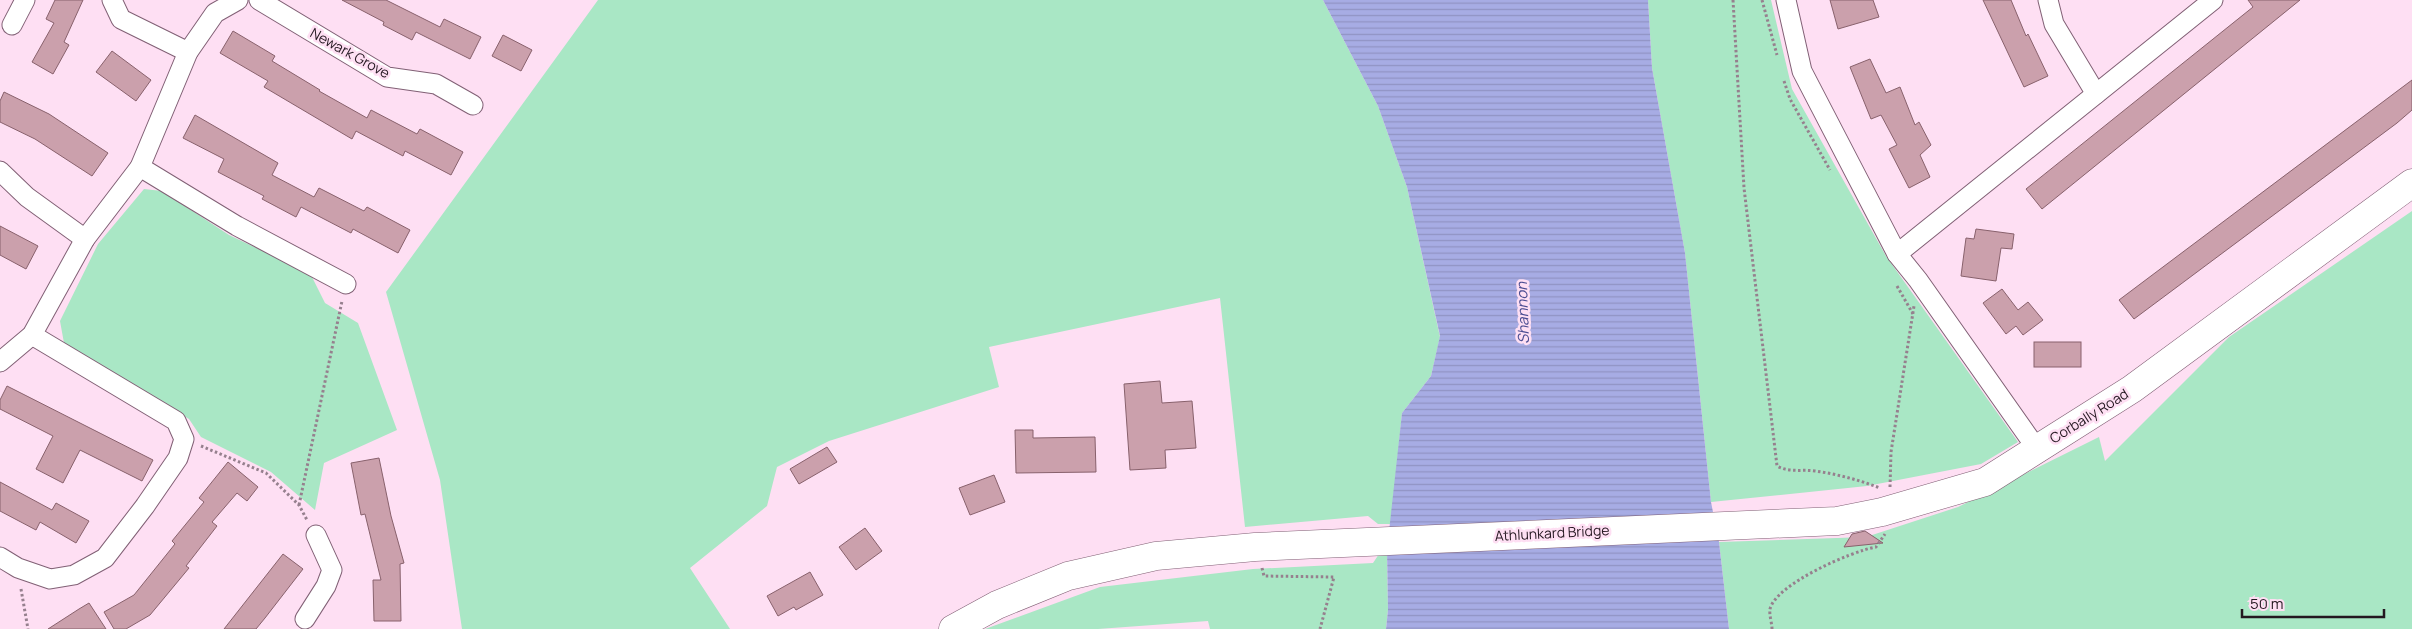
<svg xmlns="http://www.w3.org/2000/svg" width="2412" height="629" viewBox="0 0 2412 629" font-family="Manrope,sans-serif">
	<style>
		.green { fill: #a9e7c5 }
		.water { fill: url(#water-rules) }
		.building { fill: #cba0ac; stroke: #88616c }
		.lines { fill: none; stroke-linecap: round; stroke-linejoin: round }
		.street-casing { stroke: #816075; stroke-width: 21 }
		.secondary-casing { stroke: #816075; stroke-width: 29 }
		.path { stroke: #96808e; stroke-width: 3; stroke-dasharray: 2.5 2.5; stroke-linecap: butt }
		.street { stroke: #fff; stroke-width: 19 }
		.secondary { stroke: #fff; stroke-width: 28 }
		.labels { text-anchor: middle; stroke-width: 5; stroke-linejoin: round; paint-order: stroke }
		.street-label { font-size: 14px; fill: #241720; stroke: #fedff3 }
		.water-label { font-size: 15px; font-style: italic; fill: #4b4d92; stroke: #fedff3 }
	</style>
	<defs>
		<pattern id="water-rules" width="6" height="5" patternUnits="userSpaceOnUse" patternTransform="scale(1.25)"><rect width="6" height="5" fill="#a7ace4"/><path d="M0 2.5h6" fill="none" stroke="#9093c3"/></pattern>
	</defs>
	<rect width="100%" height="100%" fill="#fedff3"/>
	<g class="green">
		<path d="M598,0H1323L1378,106L1407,187L1440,337L1431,376L1402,413L1391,524H1378L1368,516L1245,527L1220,298L989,347L999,387L829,441L777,467L767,506L690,568L730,629H462L440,480L386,292Z"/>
		<path d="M1648,0H1771L1792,89L1886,256L2018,442L1981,464L1867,486L1711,502L1685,253L1652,68Z"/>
		<path d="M144,189L162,191L229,235L310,273L325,303L358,323L397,430L324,463L315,510L271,472L201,437L189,419L64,343L60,321L98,244Z"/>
		<path d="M2412,211V629H1729L1719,542L1866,537L1958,507L2099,437L2105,461L2229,337Z"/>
		<path d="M1387,550L1388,610L1386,629H1210L1208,621L1098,629H985L1100,587L1253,569L1373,563L1379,554Z"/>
	</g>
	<path class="water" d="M1323,0H1648L1652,68L1685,253L1711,502L1719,542L1729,629H1386L1388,610L1387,550L1402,413L1431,376L1440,336L1407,187L1378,106Z"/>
	<g class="building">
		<path d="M55,0H83L64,42L69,45L53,74L32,62L54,23L46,19Z"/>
		<path d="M342,0H386L440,27L444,19L481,37L470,59L416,32L412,40L383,25L384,22Z"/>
		<path d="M1830,0H1873L1879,17L1838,29Z"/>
		<path d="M1983,0H2011L2026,36L2028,34L2048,76L2024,87Z"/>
		<path d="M2248,0H2300L2042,209L2026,189L2253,7Z"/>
		<path d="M233,31L275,56L272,61L320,90L319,91L367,118L371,110L417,134L420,129L463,152L451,175L405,151L403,156L356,131L352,139L264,87L268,81L220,53Z"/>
		<path d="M503,35L532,50L521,71L492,56Z"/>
		<path d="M112,51L151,80L136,101L96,72Z"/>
		<path d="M1870,59L1886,93L1900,87L1915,125L1919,122L1931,145L1920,155L1930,177L1909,188L1889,149L1897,145L1881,115L1871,119L1850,67Z"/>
		<path d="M2412,80V110L2397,123L2134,319L2119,300Z"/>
		<path d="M4,92L49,114L108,153L92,176L35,139L0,122V101Z"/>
		<path d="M195,115L278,163L272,175L314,197L319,188L364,211L367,207L410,230L398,253L353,229L351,233L301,207L296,217L262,199L264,196L218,172L224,159L183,138Z"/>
		<path d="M0,226L38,246L26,269L0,255Z"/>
		<path d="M1976,229L2014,234L2012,249L2001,248L1996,281L1961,276L1966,238L1974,239Z"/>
		<path d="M2002,289L2018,310L2028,302L2043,320L2023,335L2016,326L2006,334L1983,303Z"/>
		<rect x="2034" y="342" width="47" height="25"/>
		<path d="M1160,381L1162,403L1192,401L1196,448L1165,450L1166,468L1130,470L1124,384Z"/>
		<path d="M7,386L153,460L142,481L80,450L63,483L36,469L53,436L0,409V400Z"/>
		<path d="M1015,430H1033V438L1095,437L1096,472L1016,473Z"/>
		<path d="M827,447L837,462L799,484L790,469Z"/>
		<path d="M379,458L391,516L404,563L400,564L401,621H374L373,580H381L365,514L361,515L351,463Z"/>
		<path d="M228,462L258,487L247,501L237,493L212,522L217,526L186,566L189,568L150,615L126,629H114L104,612L134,595L175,544L172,541L204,502L199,498Z"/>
		<path d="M994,475L1005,502L970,515L959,488Z"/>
		<path d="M0,482L52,510L56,503L89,521L76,543L40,522L36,530L0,511Z"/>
		<path d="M865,528L882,551L856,570L839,547Z"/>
		<path d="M1865,531L1883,543L1844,547L1852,534Z"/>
		<path d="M283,554L303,569L265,618L256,629H224Z"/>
		<path d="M810,572L823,595L796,610L794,607L778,616L767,596Z"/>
		<path d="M89,603L106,629H48L79,609Z"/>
	</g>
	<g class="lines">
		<defs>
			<g id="street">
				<path d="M112,0L121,19L188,52"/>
				<path d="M259,0L387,77L436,84L473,105"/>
				<path d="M1786,0L1802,71L1897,254L1918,280L2037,449"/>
				<path d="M2048,0L2054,24L2096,94"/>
				<path d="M12,25L25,0"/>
				<path d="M140,167L237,226L346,284"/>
				<path d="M0,171L27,197L85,239"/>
				<path d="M1897,254L2213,0"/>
				<path d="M0,362L32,335L85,239L140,167L188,52L215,13L238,0"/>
				<path d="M0,557L18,568L50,579L74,575L105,558L145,506L178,458L184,439L176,421L32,335"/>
				<path d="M305,619L326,586L332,570L316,535"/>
			</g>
			<path id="secondary" d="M953,629L997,605L1068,576L1156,556L1255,547L1837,521L1882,512L1985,482L2132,389L2412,183"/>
		</defs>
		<use href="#street" class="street-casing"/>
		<use href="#secondary" class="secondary-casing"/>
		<g class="path">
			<path d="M1733,0L1744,188L1777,466C1790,473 1801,469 1815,471C1837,474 1859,480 1880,488"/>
			<path d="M1762,0L1777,55"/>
			<path d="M1784,81L1790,99L1830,170"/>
			<path d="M1897,286L1913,314"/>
			<path d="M201,446L266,473L299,505L307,520"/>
			<path d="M1890,487L1891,452L1914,306"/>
			<path d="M299,505L342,301"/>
			<path d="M1262,568L1264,576L1334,577L1320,629"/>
			<path d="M21,589L28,629"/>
			<path d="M1772,629C1772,623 1769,615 1770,609C1776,584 1852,551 1876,547L1885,534"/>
		</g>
		<use href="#street" class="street"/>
		<use href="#secondary" class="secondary"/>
	</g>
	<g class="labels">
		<g class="street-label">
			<text transform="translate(350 53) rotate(29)" y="5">Newark Grove</text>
			<text transform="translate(2089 416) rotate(-32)" y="5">Corbally Road</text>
			<text transform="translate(1552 533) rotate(-3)" y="5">Athlunkard Bridge</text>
		</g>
		<g class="water-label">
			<text transform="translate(1523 313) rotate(-92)" y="5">Shannon</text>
		</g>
	</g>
	<path d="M2242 609v8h142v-8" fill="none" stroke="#241720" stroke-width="2.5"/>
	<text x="2250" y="609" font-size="15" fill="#241720" stroke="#fedff3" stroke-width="4" paint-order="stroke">50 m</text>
</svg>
